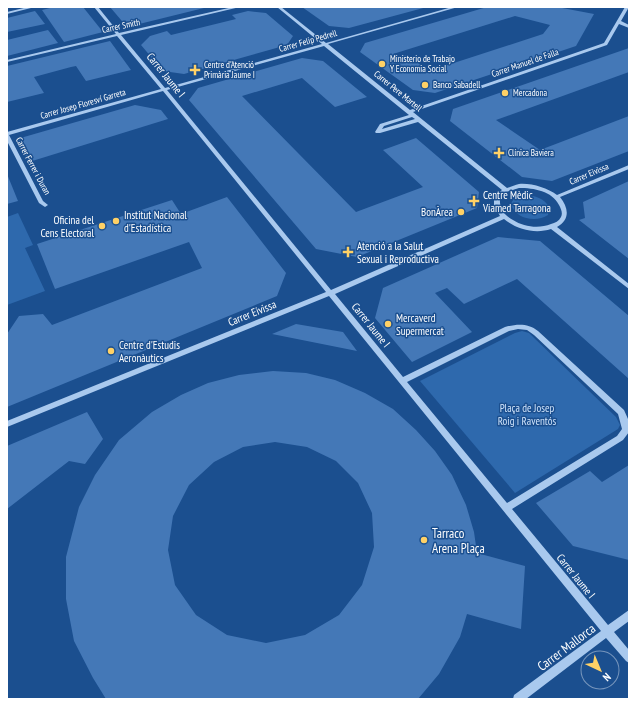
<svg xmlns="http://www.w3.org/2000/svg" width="636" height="706" viewBox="0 0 636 706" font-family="'PT Sans Narrow',sans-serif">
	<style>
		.green { fill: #2e69ad }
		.building { fill: #4478b7; fill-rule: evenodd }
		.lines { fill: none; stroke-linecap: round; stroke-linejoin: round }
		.minor { fill: #a9c9ee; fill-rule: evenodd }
		.poi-dot { fill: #ffd166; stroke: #1b4f8f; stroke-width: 1.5 }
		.labels { text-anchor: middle; stroke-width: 3; stroke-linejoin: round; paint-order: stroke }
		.far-street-label { font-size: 9px; fill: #fff; stroke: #1b4f8f }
		.far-poi-label { font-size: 9px; fill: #fff; stroke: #1b4f8f; text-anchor: start }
		.street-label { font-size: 11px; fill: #fff; stroke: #1b4f8f }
		.poi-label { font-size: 11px; fill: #fff; stroke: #1b4f8f; text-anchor: start }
		.park-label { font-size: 11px; fill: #cfe3fa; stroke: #1b4f8f }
		.near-poi-label { font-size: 13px; fill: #fff; stroke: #1b4f8f; text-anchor: start }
		.near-street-label { font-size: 13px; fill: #fff; stroke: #1b4f8f }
	</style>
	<rect width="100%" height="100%" fill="#1b4f8f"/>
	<g class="green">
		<path d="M526,195C535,196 544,198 549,207L548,215C536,223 515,219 511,204C513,197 519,196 526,195Z"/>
		<path d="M18,213L33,245L25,248L45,291L7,305V217Z"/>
		<path d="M522,331L529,333L616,417L620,425L618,429L515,493L420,381L515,333Z"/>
	</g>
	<g class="building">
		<path d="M54,7H83L103,32L64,42L42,10Z"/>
		<path d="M110,7H204V8L127,27Z"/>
		<path d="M302,7H427L349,28L329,26Z"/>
		<path d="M487,7H557L594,14L576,46L435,93L413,90L360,52L365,43ZM515,16L550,25L543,34L423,73L418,70L426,68L405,55L397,57L393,54Z"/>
		<path d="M35,11L45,24L7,32V18Z"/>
		<path d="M248,11L266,13L293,36L287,45L184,74L163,71L141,45L150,36L167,31L171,35L236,19L232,15Z"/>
		<path d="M48,30L58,43L7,56V40Z"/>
		<path d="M110,41L131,70L86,81L76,66L71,67L34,77L44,93L7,102V66Z"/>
		<path d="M629,48V72L496,120L540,150L629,116V151L552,181L522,177L450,121L453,109Z"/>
		<path d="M302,58L323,61L367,97L335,107L302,78L242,96L356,212L423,187L383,150L416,138L479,192L477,208L357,257L316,249L189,100L198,88Z"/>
		<path d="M135,105L161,110L168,119L29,162L17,139Z"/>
		<path d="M7,174L18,201L7,204Z"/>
		<path d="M629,181V259L579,220L585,218L583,202Z"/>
		<path d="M227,197L286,273L277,296L7,407V334L19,316L43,314L52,325L202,268L189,242L55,289L37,244L172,200L181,214Z"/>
		<path d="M498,237L540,241L629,316V379L517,279L464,304L447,288L435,293L472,332L412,362L375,318L383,288Z"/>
		<path d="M296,324L343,332L357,351L272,334Z"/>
		<path d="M273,371L306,373L335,380L365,393L393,409L416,430L435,451L452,475L466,505L474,532L477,553L525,566L521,629L467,614L460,637L439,674L418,699H106L93,678L74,641L66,599V557L79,507L95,475L119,440L152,412L181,395L208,383L239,375ZM275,442L307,447L336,461L358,483L372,513L374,547L362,585L339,615L305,635L266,643L227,635L196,615L175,585L168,550L173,516L189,485L214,462L243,447Z"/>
		<path d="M87,412L103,439L85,464L69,461L7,509V446Z"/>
		<path d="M629,465V560L573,546L536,503L590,471L602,482Z"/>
	</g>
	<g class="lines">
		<g class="minor">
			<path d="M28,7H35L7,14V12Z"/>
			<path d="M94,7H98L119,33L233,7H240L121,35L165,88L322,44L277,7H281L326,43L452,7H458L328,44L410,110L604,43L625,7H629L621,21L629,25V28L619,24L607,45L413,112L507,188C511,187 515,185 519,184C532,183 547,188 557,195L629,165V169L560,197C569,208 570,220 557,227L629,284V289L551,229C536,234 517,230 504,219L335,294L403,377L505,327C517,324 528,323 538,331L624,410L628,419L629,432L623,440L512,509L608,625L629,610V621L614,632L629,650V663L626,661L606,638L526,699H513L514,695L601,631L329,296L7,427V421L326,292L163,91L9,135L43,201L48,205L45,207L39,203L7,141V132L161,89L117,36L7,62V60L116,34ZM324,46L409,115L380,124L375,132L376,133H380L418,122L502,190L494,197V205L500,216L331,290L167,90ZM412,117L415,119L382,129L384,126ZM519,188C534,188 552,191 559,205C561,209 563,213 561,217C559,221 555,223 551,224C539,229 524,227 513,220C504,215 499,208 500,198L506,192ZM518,329L527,330L534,335L618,414L622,429L617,436L507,503L407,382L509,331Z"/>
		</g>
	</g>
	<g class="poi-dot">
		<circle cx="382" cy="64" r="4"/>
		<path d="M193 64h4v4h4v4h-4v4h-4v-4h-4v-4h4z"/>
		<circle cx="425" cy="85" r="4"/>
		<circle cx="505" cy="93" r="4"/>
		<path d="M497 147h4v4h4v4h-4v4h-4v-4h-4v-4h4z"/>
		<path d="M472 195h4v4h4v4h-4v4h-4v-4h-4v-4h4z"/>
		<circle cx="461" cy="212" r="4"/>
		<circle cx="116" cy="221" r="4"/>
		<circle cx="102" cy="226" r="4"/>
		<path d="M346 246h4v4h4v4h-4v4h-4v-4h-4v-4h4z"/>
		<circle cx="388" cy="324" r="4"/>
		<circle cx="111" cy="351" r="4"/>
		<circle cx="424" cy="540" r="4"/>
	</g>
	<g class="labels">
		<g class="far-street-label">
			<text transform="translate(121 26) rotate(-12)" y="3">Carrer Smith</text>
			<text transform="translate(308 41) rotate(-16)" y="3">Carrer Felip Pedrell</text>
			<text transform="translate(525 63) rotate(-19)" y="3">Carrer Manuel de Falla</text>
			<text transform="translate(398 91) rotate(39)" y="3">Carrer Pere Martell</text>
			<text transform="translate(83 104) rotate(-16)" y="3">Carrer Josep Floresví Garreta</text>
			<text transform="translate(33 166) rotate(62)" y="3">Carrer Ferrer i Duran</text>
			<text transform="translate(589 174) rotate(-23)" y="3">Carrer Eivissa</text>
		</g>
		<g class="far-poi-label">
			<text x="390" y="62">Ministerio de Trabajo<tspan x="390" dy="10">Y Economia Social</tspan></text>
			<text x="204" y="68">Centre d'Atenció<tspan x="204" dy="10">Primària Jaume I</tspan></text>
			<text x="433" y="88">Banco Sabadell</text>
			<text x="513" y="96">Mercadona</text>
			<text x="508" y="156">Clínica Baviera</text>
		</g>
		<g class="street-label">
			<text transform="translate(166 75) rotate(51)" y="4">Carrer Jaume I</text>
			<text transform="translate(252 313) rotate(-22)" y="4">Carrer Eivissa</text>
			<text transform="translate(371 325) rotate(51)" y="4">Carrer Jaume I</text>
			<text transform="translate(576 576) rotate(51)" y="4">Carrer Jaume I</text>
		</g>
		<g class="poi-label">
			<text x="483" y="199">Centre Mèdic<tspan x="483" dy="13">Viamed Tarragona</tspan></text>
			<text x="453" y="216" text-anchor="end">BonÀrea</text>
			<text x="124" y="219">Institut Nacional<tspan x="124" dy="13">d'Estadística</tspan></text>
			<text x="94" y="224" text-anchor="end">Oficina del<tspan x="94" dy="13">Cens Electoral</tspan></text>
			<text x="357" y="250">Atenció a la Salut<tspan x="357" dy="13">Sexual i Reproductiva</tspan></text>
			<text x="396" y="322">Mercaverd<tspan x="396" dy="13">Supermercat</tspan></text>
			<text x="119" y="349">Centre d'Estudis<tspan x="119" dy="13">Aeronàutics</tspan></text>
		</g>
		<g class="park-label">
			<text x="527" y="412">Plaça de Josep<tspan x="527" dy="13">Roig i Raventós</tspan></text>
		</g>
		<g class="near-poi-label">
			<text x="432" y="538">Tarraco<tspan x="432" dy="15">Arena Plaça</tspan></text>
		</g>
		<g class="near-street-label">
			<text transform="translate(566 647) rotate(-37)" y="5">Carrer Mallorca</text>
		</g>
	</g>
	<rect width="636" height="706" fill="none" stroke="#ffffff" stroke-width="16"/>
	<g transform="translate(600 670) rotate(136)"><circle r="19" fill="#1b4f8f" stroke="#7695bc"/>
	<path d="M0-3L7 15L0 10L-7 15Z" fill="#ffd166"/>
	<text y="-6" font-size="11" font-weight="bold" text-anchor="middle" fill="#ffffff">N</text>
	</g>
</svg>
